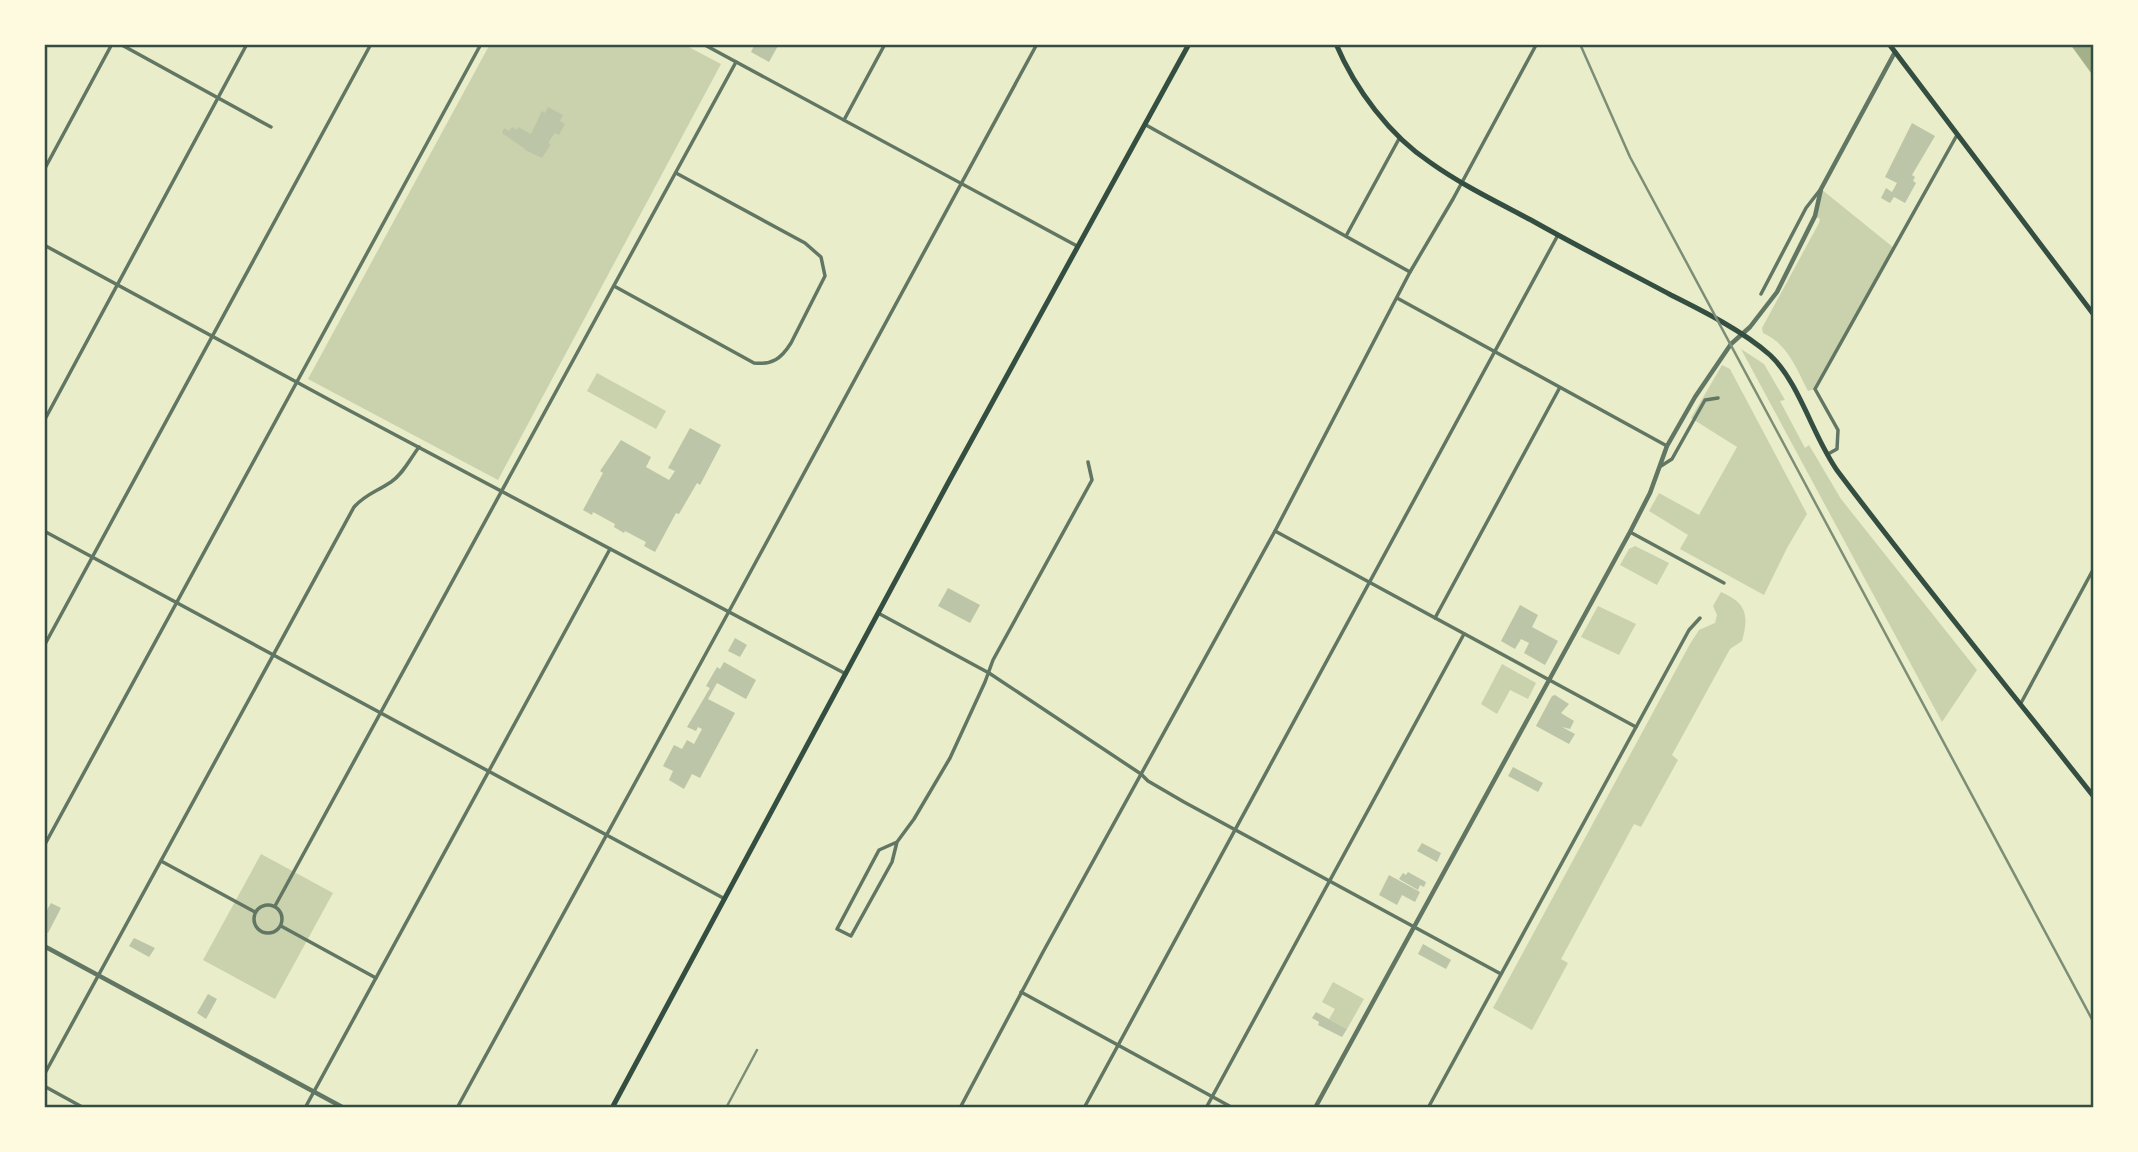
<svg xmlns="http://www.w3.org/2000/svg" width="2138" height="1152" viewBox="0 0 2138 1152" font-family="Figtree,sans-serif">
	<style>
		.green { fill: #cad2ad }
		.water { fill: #a3b18a }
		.building { fill: #bcc5a7 }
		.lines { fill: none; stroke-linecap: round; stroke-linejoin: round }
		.minor { stroke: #617663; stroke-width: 3.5 }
		.tertiary { stroke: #617663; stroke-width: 4.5 }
		.secondary { stroke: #344e41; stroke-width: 5 }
		.rail { stroke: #7c8e77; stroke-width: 2.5 }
		.neatline { fill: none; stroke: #344e41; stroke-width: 2.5 }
	</style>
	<rect width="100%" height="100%" fill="#e9edc9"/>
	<g class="green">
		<path d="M490,44H683L721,64L498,480L308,379Z"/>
		<path d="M1821,189L1894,248L1815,389L1808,391C1796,368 1788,344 1763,333L1762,328L1819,223L1820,219L1815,216Z"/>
		<path d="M1741,349L1764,364L1785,400L1780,401L1805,448L1809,445L1841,499L1977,670L1942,722Z"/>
		<path d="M1722,365L1730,369L1807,514L1787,548L1764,595L1680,549L1688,535L1649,511L1659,493L1699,515L1737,447L1691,418Z"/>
		<path d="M597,373L666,411L656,429L587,391Z"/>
		<path d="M1635,546L1669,563L1657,585L1620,565L1629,549Z"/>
		<path d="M1721,592C1747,603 1749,616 1742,641L1730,649L1672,755L1678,760L1641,827L1634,824L1561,959L1568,963L1532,1030L1493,1008L1690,644L1699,630L1715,623L1717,615L1713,606Z"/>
		<path d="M1598,606L1636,624L1619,655L1581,637Z"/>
		<path d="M1502,664L1536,683L1528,699L1510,690L1497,714L1481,704Z"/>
		<path d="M261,854L333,893L275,999L203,960Z"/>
		<path d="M1333,982L1364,999L1347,1029L1329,1019L1335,1009L1322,1002Z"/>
	</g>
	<path class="water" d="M2070,44H2094V77Z"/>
	<g class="building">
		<path d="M755,44H779L769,62L751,52Z"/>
		<path d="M548,107L563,115L560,121L565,124L559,135L555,133L552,137L548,143L551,144L542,158L525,150V149L502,133L504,128L509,131L512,127L517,130L518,127L531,134L542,111L545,113Z"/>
		<path d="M1912,123L1935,136L1912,175L1915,177L1913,181L1916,183L1905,203L1894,197L1890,203L1881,198L1886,188L1892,192L1897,183L1885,177Z"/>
		<path d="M690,428L721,445L700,485L697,483L679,514L676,513L655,552L644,546L646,542L625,531L624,533L614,527L615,524L593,512L592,515L583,510L603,473L600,471L621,440L651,457L646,467L669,480L675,471L668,468Z"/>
		<path d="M948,588L980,605L970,623L938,606Z"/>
		<path d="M1520,605L1538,615L1532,627L1558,641L1545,665L1524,653L1529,643L1521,639L1515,649L1501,641Z"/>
		<path d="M735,638L747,645L740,657L728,651Z"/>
		<path d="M724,662L756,680L746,699L717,683L708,699L735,713L700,778L692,774L684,789L669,780L673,771L663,766L674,745L682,749L687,740L694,744L702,729L698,727L696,731L687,727L710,688L706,686L717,667L720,669Z"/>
		<path d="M1555,695L1569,704L1561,713L1574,721L1570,729L1562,727L1575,734L1569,744L1536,726L1552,696Z"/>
		<path d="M1513,767L1543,783L1538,792L1508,776Z"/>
		<path d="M1422,843L1441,853L1437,862L1417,851Z"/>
		<path d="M1408,872L1426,882L1424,887L1420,885L1418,890L1399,879L1403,873L1406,875Z"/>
		<path d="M1389,875L1420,892L1415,902L1402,895L1397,905L1379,895Z"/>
		<path d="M51,903L61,908L48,933L44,931V915Z"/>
		<path d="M134,938L155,948L149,957L129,946Z"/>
		<path d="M1423,944L1451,960L1446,969L1418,954Z"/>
		<path d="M208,994L217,999L206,1019L197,1013Z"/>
		<path d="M1316,1012L1347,1029L1342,1037L1318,1025L1319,1022L1312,1018Z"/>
	</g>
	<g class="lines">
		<g class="minor">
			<path d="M120,44L271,127"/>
			<path d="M703,44L1077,246"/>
			<path d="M844,120L885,44"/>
			<path d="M1146,125L1410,272"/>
			<path d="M44,170L112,44"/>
			<path d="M1346,236L1400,137"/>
			<path d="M44,245L339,405L846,674"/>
			<path d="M614,286L754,363C772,365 781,359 791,343L825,276L821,257L805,243L676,173"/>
			<path d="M1761,294L1806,208L1820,190"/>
			<path d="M1397,298L1667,446"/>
			<path d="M44,421L247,44"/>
			<path d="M1828,454L1837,449L1838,430L1815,389L1957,135"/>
			<path d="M1661,466L1672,459L1705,400L1718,398"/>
			<path d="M44,531L725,899"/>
			<path d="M1275,531L1636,727"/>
			<path d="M1630,532L1724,583"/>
			<path d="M878,613L989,673L1141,774L1148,781L1184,802L1501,974"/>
			<path d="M1435,618L1559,389"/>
			<path d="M44,646L371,44"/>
			<path d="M2021,703L2094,568"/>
			<path d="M897,842L879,850L837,929L851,936L892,862L897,842L914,819L950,758L985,682L993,660L1092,480L1088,462"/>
			<path d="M44,846L481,44"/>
			<path d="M161,861L255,912"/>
			<circle cx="268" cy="919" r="14"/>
			<path d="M275,906L736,62"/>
			<path d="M281,926L376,978"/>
			<path d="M1021,992L1233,1108"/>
			<path d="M44,1075L354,507C366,494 376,492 391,482C403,474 410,459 419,447"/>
			<path d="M44,1086L84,1108"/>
			<path d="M305,1108L610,549"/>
			<path d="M457,1108L733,604L1037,44"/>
			<path d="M960,1108L1043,952L1275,531L1410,272L1453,199L1535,47L1533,44"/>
			<path d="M1084,1108L1558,235"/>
			<path d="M1206,1108L1464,634"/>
			<path d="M1428,1108L1689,630L1700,618"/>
		</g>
		<g class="tertiary">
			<path d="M44,946L344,1108"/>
			<path d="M1315,1108L1630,532L1650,493L1667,446L1695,397L1731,344L1750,327L1777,292L1815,216L1821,189L1895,52"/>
		</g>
		<g class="secondary">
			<path d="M1336,44C1355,89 1390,136 1431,163C1462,185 1497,202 1531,220C1577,246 1624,270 1671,295C1703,311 1743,331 1770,355C1800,383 1814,440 1839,473C1922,583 2009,689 2094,797"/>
			<path d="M1889,44L2094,315"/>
			<path d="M612,1108L948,483L1189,44"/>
		</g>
		<g class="rail">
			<path d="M1580,44L1630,157L2094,1023"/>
			<path d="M726,1108L757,1050"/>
		</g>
	</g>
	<rect width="2138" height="1152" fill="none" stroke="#fefae0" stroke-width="91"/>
	<rect x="46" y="46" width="2046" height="1060" class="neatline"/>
</svg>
